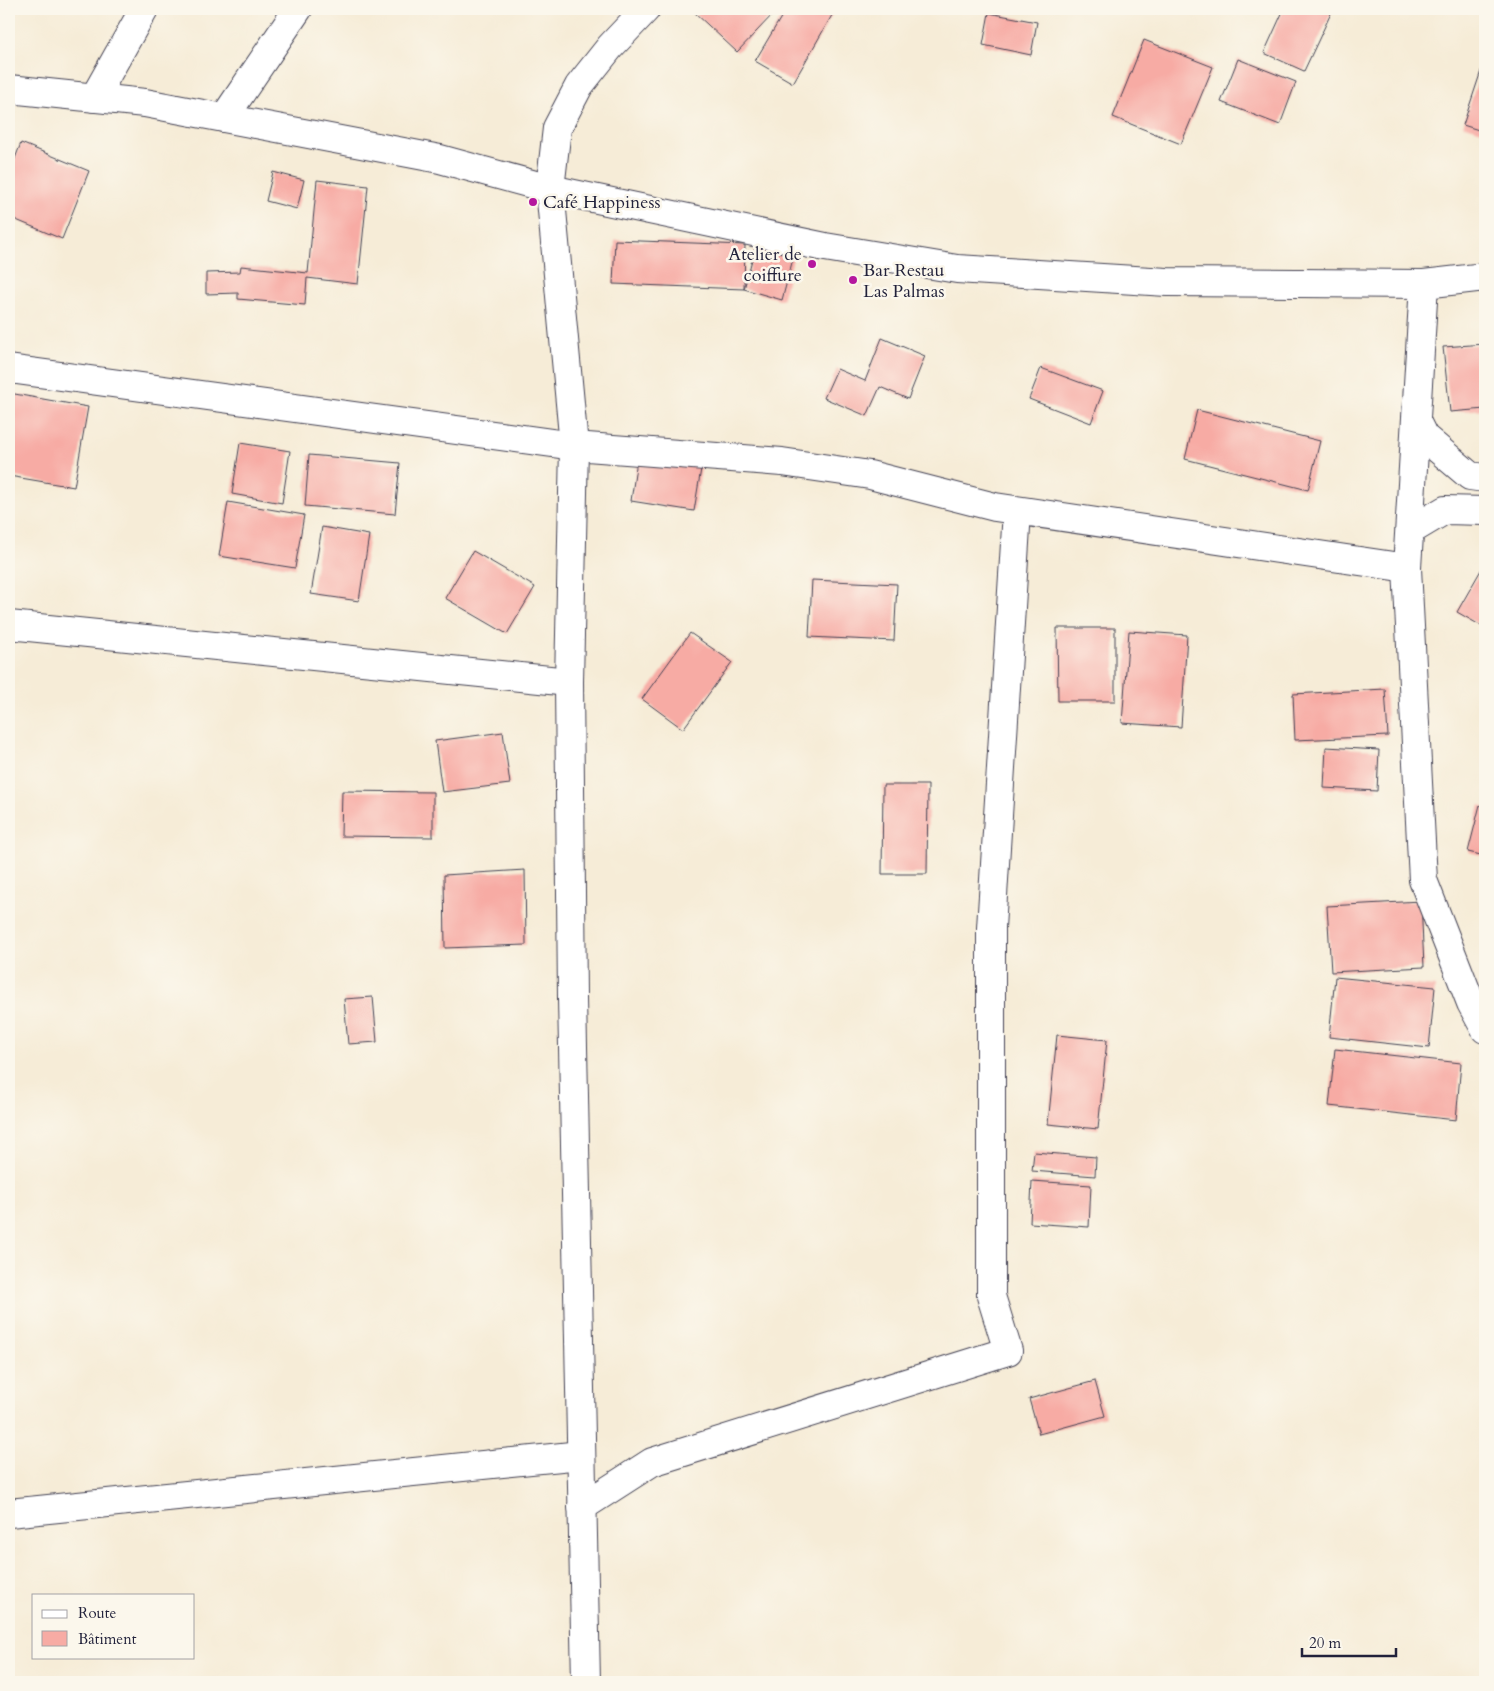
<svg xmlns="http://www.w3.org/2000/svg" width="1494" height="1691" viewBox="0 0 1494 1691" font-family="Cardo,serif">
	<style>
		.building { fill: #f7aba4 }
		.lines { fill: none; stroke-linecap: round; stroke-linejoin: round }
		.minor-casing { stroke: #424052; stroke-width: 30 }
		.tertiary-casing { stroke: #424052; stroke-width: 30 }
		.minor { stroke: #fff; stroke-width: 28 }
		.tertiary { stroke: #fff; stroke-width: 28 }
		.poi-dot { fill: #b5179e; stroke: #fbf7ec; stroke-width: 2 }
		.labels { text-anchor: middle; stroke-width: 5; stroke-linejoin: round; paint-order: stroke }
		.poi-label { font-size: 18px; fill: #22223b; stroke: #fbf7ec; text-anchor: start }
	</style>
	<rect width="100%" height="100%" fill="#fbf7ec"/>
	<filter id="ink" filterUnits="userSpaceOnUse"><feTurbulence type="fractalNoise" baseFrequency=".02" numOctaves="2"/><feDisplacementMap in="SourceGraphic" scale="10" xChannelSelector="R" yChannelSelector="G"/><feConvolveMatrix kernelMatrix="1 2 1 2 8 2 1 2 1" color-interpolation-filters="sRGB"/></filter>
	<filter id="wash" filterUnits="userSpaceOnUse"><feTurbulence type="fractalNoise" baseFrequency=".0096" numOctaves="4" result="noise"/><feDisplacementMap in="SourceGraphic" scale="20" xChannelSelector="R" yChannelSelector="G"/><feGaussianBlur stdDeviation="1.12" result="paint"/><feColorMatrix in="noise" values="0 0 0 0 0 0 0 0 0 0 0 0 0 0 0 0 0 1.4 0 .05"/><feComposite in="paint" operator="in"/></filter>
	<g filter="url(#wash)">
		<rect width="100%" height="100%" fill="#f6ecd7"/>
		<g id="blocks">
			<g class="building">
				<path d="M697,9H771L775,12L737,52L694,12Z"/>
				<path d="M786,9L835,10L793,83L755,61Z"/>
				<path d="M1284,9H1333L1304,71L1264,53Z"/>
				<path d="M989,13L1037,22L1031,55L983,45Z"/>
				<path d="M1144,40L1213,67L1181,144L1113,117Z"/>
				<path d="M1238,59L1296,82L1280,125L1221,102Z"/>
				<path d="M1485,59V132L1463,125Z"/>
				<path d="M21,143L89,171L62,239L9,217V174Z"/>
				<path d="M273,172L304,180L297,209L266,201Z"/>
				<path d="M317,180L368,186L358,284L307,278L305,305L238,299V293L206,294V273L240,272L241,266L308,273Z"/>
				<path d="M615,240L745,245L744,289L613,284Z"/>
				<path d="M756,245L794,255L782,300L744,289Z"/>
				<path d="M882,338L925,356L908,399L880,387L867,416L824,398L837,369L865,381Z"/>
				<path d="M1485,344V409L1450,412L1443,347Z"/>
				<path d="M1041,368L1103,391L1091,423L1029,399Z"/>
				<path d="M9,393L88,407L74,487L9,476Z"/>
				<path d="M1197,410L1320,441L1308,490L1185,459Z"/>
				<path d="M240,443L290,451L282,503L232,494Z"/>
				<path d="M638,453L702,463L694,511L631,501Z"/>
				<path d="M309,455L400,463L395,514L305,506Z"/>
				<path d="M228,502L304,515L295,568L219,556Z"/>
				<path d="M322,527L369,535L359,601L311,594Z"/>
				<path d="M473,551L535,587L507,634L445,598Z"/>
				<path d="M1485,563V628L1457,612Z"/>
				<path d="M812,580L897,584L894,641L809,637Z"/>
				<path d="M1057,628H1115V701H1058Z"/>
				<path d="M1129,631L1187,635L1181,727L1122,723Z"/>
				<path d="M690,633L732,662L683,729L642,699Z"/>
				<path d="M1385,689L1388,736L1295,740L1293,694Z"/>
				<path d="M503,732L510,784L442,792L435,741Z"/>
				<path d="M1326,747L1379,750L1377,791L1324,788Z"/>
				<path d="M883,785H928L927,874H882Z"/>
				<path d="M342,791L433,792V837L341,836Z"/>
				<path d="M1480,805L1485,807V856L1468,852Z"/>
				<path d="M525,870L526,945L445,948L444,875Z"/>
				<path d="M1421,901L1424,967L1331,972L1327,906Z"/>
				<path d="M1335,977L1435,987L1429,1048L1329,1037Z"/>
				<path d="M373,997L377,1042L348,1044L344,999Z"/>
				<path d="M1057,1035L1107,1040L1098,1129L1048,1124Z"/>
				<path d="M1335,1049L1461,1063L1456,1120L1329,1106Z"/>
				<path d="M1034,1152L1096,1157L1095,1176L1032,1171Z"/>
				<path d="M1032,1181L1091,1185L1089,1227L1030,1223Z"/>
				<path d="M1095,1381L1105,1416L1039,1434L1029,1399Z"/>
			</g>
		</g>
	</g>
	<g filter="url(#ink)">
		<use href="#blocks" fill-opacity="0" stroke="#424052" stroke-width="1"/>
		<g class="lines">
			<defs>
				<g id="minor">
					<path d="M94,98L144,9"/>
					<path d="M224,118L298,9"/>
					<path d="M9,369L574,446L782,462L870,475L995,507L1407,568L1424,284"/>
					<path d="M1416,421L1424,437L1470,476L1485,478"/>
					<path d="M1410,531L1445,510L1485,511"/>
					<path d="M1407,568L1423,880L1471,1003L1485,1029"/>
					<path d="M9,625L569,682"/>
					<path d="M582,1507L652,1462L1008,1351L991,1296V928L1017,511"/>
					<path d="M9,1513L581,1455"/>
					<path d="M586,1682L572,998L569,682L574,446L550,189L557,128L579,86L610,47L646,9"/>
				</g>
				<path id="tertiary" d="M9,89L145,103L440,159L550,189L825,247L957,269L1167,282L1424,284L1485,277"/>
			</defs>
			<use href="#minor" class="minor-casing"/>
			<use href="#tertiary" class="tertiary-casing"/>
			<use href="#minor" class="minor"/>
			<use href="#tertiary" class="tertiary"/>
		</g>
	</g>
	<g class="poi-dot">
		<circle cx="533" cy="202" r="5"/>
		<circle cx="812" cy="264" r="5"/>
		<circle cx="853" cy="280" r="5"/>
	</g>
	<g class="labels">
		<g class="poi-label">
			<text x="543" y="208">Café Happiness</text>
			<text x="802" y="260" text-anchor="end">Atelier de<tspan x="802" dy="21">coiffure</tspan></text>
			<text x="863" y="276">Bar Restau<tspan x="863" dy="21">Las Palmas</tspan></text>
		</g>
	</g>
	<rect width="1494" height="1691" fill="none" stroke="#fbf7ec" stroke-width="30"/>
	<rect x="32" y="1594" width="162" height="65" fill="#fbf7ec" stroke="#a4a2a5"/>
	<rect x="42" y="1610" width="25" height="8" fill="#ffffff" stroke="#a4a2a5"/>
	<text x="78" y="1618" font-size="15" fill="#22223b">Route</text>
	<rect x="42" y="1631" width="25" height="15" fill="#f7aba4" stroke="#a4a2a5"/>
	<text x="78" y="1644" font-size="15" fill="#22223b">Bâtiment</text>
	<path d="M1302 1648v8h94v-8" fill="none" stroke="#22223b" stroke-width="2.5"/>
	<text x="1309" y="1648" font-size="15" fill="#22223b" stroke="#fbf7ec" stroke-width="4" paint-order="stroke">20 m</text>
</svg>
